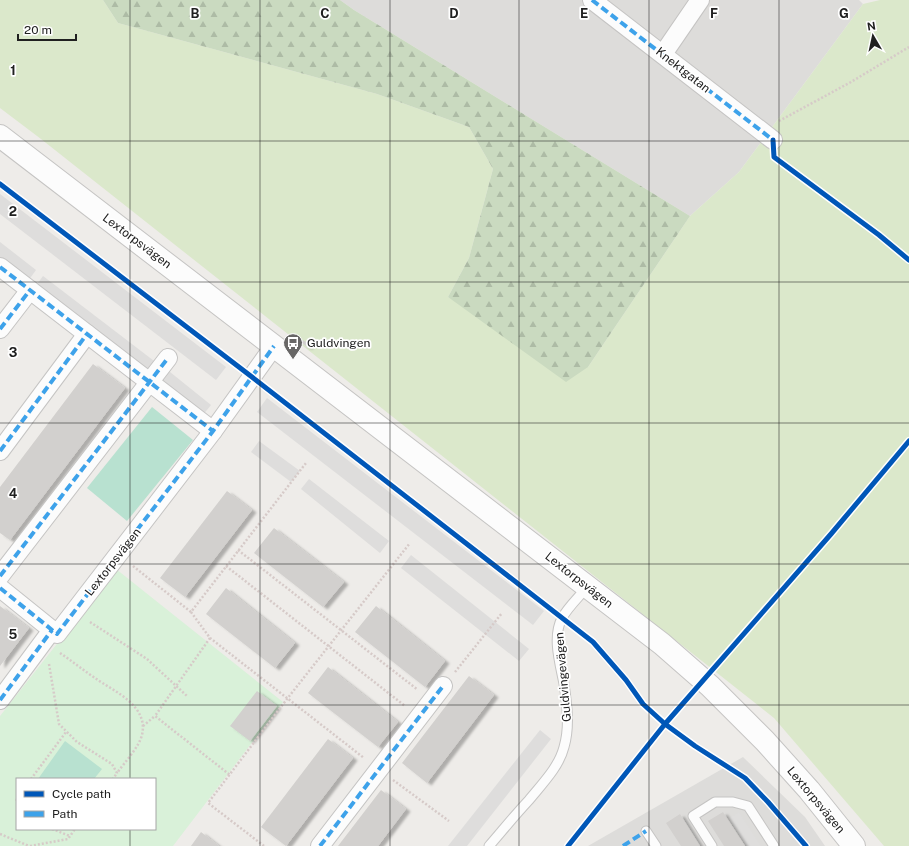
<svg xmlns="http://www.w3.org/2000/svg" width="909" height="846" viewBox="0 0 909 846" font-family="'Public Sans',sans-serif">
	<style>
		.residential { fill: #dddcda }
		.grass { fill: #dbe8cb }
		.forest { fill: url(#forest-firs) }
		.park { fill: #d9f1d9; fill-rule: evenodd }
		.pitch { fill: #b8e1d0 }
		.parking { fill: #dedddc }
		.building { fill: #d2d0ce; filter: url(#shadow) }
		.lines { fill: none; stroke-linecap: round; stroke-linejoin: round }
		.service-casing { stroke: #c5c4c3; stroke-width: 11 }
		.minor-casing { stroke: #c5c4c3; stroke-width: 20 }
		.tertiary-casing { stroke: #c5c4c3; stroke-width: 24 }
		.path { stroke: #d6cac8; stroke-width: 2.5; stroke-dasharray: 2 2; stroke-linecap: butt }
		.service { stroke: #fcfcfc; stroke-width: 9 }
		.minor { stroke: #fcfcfc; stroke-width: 18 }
		.tertiary { stroke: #fcfcfc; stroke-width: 22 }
		.quiet { stroke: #3da2ea; stroke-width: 4; stroke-dasharray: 8 4; stroke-linecap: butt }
		.cycleway-casing { stroke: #fff; stroke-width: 8 }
		.cycleway { stroke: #0057b8; stroke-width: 5 }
		.grid { fill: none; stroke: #202020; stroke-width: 1; stroke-opacity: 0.55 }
		.labels { text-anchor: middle; stroke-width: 3.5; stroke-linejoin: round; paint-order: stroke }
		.street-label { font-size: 12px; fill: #202020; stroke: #fff }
		.poi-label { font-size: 12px; fill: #202020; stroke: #fff; text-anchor: start }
		.grid-label { font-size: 13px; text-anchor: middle; font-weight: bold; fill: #202020; stroke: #fff; stroke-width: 3.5; stroke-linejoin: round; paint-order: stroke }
	</style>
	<defs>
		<pattern id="forest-firs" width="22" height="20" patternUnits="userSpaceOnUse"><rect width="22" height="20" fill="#cadac0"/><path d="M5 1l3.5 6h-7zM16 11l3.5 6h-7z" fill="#adbba5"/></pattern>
		<filter id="shadow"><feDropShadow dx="4.5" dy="2.5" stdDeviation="1" flood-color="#0004"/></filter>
	</defs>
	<rect width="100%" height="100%" fill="#eeece9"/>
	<g class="residential">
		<path d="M340,0H859L863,4L739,172L690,216L354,10Z"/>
		<path d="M743,757L805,817L825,846H588Z"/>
	</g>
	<path class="grass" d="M0,0H103L118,23L377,94L469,127L493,169L469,258L448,297L588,367L690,216L739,172L863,4L880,0H909V846H884L774,718L41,139L0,108Z"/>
	<path class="forest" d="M103,0H340L354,10L690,216L588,367L566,382L448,297L469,258L493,169L469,127L377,94L118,23Z"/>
	<path class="park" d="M116,569L283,702L173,846H0V716ZM17,779H155V829H17Z"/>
	<g class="pitch">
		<path d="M152,407L193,440L127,521L87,488Z"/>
		<path d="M65,741L102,769L94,779H38Z"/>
	</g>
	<g class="parking">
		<path d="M0,194L226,367L216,380L0,214Z"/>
		<path d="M0,242L36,270L28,281L0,260Z"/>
		<path d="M43,276L158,364L150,375L35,287Z"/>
		<path d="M165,368L211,405L202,416L156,380Z"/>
		<path d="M267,398L544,611L533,625L257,412Z"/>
		<path d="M259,441L300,471L291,482L251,452Z"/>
		<path d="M309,479L389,541L380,553L301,489Z"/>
		<path d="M411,555L529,649L519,661L401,568Z"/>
		<path d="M540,730L551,739L467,846H448Z"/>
		<path d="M739,812L761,846H746L729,819Z"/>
	</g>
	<g class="building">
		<path d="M303,340L310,345L307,347L301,342Z"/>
		<path d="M93,364L125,388L10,540L0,533V487Z"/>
		<path d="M227,491L252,510L185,597L160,578Z"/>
		<path d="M274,528L344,582L323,607L254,553Z"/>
		<path d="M226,588L295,643L275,668L206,614Z"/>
		<path d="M0,606L29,628L0,666Z"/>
		<path d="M376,606L445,661L425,687L355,632Z"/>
		<path d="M328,667L398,722L378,747L308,693Z"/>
		<path d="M469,676L494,695L427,783L402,763Z"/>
		<path d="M257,691L277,706L250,741L230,726Z"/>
		<path d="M328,739L353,758L286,846L261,827Z"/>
		<path d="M381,790L406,809L378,846H338Z"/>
		<path d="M723,812L745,846H724L708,821Z"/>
		<path d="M680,814L700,846H681L666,823Z"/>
		<path d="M201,832L219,846H191Z"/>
	</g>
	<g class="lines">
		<defs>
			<g id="service">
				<path d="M646,831L656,846"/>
				<path d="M489,846C502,831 515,815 529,800C542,784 559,767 564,747C570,727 567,704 564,684C560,663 552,637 562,618C568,607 579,597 587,587"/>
				<path d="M712,846L693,816L715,802H733L748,806L774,846"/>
			</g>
			<g id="minor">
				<path d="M592,0L773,140"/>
				<path d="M663,54L700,0"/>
				<path d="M0,267L213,431"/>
				<path d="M0,329L30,290"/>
				<path d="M0,451L87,334"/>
				<path d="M0,576L168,358"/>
				<path d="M0,588L57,634L213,431L274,346"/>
				<path d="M0,700L52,630"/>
				<path d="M320,846L443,686"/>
			</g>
			<path id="tertiary" d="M0,136L662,644L710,686L765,741L809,790L854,846"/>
		</defs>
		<use href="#service" class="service-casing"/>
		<use href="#minor" class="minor-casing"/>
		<use href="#tertiary" class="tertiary-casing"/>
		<g class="path">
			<path d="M779,121L851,82L909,47"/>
			<path d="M238,550L418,690"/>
			<path d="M133,566L191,612L306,463"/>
			<path d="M226,566L405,706"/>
			<path d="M191,612L210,638L364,758"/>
			<path d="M90,622L147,659L187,696"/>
			<path d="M210,638L155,716L230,775"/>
			<path d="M60,653C72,661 83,670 95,678C113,691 149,705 142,735C139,747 125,762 117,773"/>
			<path d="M49,664L59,724L77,742L112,764L117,773L113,779"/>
			<path d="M455,672L502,613"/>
			<path d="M143,726L155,716"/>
			<path d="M31,779L66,732"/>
			<path d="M393,780L449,821"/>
			<path d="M17,799L16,802L17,803"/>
			<path d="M52,829L70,836"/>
			<path d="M0,834L29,846"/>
			<path d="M30,846L68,839L75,829"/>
			<path d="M264,846L208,803L287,699L410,543"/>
		</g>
		<use href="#service" class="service"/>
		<use href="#minor" class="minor"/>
		<use href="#tertiary" class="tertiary"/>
		<g class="quiet">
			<path d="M592,0L773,140V143"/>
			<path d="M0,267L213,431"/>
			<path d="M0,329L30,290"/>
			<path d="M0,451L87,334"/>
			<path d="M0,576L168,358"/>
			<path d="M0,588L57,634L213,431L274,346"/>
			<path d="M0,700L52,630"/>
			<path d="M320,846L443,686"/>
			<path d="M623,846L646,831"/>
		</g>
		<defs>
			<g id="cycleway">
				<path d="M773,140L774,157L879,235L909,260"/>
				<path d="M0,184L252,377L593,642L626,680L643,704L665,724L695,746L745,778L768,802L806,846"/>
				<path d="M568,846L665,724L831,534L909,441"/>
			</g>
		</defs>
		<use href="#cycleway" class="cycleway-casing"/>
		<use href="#cycleway" class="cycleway"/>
	</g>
	<path class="grid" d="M130,0V779M260,0V846M390,0V846M519,0V846M649,0V846M779,0V846M0,141H909M0,282H909M0,423H909M0,564H909M0,705H909M130,829V846"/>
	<defs>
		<symbol id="bus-pin" viewBox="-11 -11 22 30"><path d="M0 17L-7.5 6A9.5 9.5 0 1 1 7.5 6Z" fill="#686766" stroke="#fff"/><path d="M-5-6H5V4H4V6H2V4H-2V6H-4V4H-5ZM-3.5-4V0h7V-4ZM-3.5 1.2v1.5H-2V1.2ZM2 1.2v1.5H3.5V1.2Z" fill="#fff"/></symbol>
	</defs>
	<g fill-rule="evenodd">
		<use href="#bus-pin" x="282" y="332" width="22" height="30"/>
	</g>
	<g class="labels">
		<g class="street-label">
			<text transform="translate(683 70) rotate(38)" y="4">Knektgatan</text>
			<text transform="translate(137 241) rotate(37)" y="4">Lextorpsvägen</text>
			<text transform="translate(113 562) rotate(-52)" y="4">Lextorpsvägen</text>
			<text transform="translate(579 580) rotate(38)" y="4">Lextorpsvägen</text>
			<text transform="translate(563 677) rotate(-95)" y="4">Guldvingevägen</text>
			<text transform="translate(816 800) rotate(50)" y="4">Lextorpsvägen</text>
		</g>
		<g class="poi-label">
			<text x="307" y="347">Guldvingen</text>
		</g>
	</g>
	<g class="grid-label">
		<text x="195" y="18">B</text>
		<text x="325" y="18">C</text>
		<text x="454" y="18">D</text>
		<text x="584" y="18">E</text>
		<text x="714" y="18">F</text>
		<text x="844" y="18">G</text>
		<text x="13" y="75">1</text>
		<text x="13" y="216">2</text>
		<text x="13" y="357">3</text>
		<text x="13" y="498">4</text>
		<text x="13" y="639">5</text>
	</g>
	<rect x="16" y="778" width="140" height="52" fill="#ffffff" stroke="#a6a6a6"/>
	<rect x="24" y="791" width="20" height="6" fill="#0057b8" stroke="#a6a6a6"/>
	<text x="52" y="798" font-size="12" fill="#202020">Cycle path</text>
	<rect x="24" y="811" width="20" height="6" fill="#3da2ea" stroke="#a6a6a6"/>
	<text x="52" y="818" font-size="12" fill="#202020">Path</text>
	<g transform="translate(873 36) rotate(351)" stroke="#ffffff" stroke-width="3" paint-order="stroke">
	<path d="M0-3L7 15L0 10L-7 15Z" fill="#202020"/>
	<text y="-6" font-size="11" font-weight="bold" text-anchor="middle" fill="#202020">N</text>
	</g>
	<path d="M18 34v6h58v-6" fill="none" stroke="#202020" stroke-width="2"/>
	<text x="24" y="34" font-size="12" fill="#202020" stroke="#ffffff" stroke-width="3" paint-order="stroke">20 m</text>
</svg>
